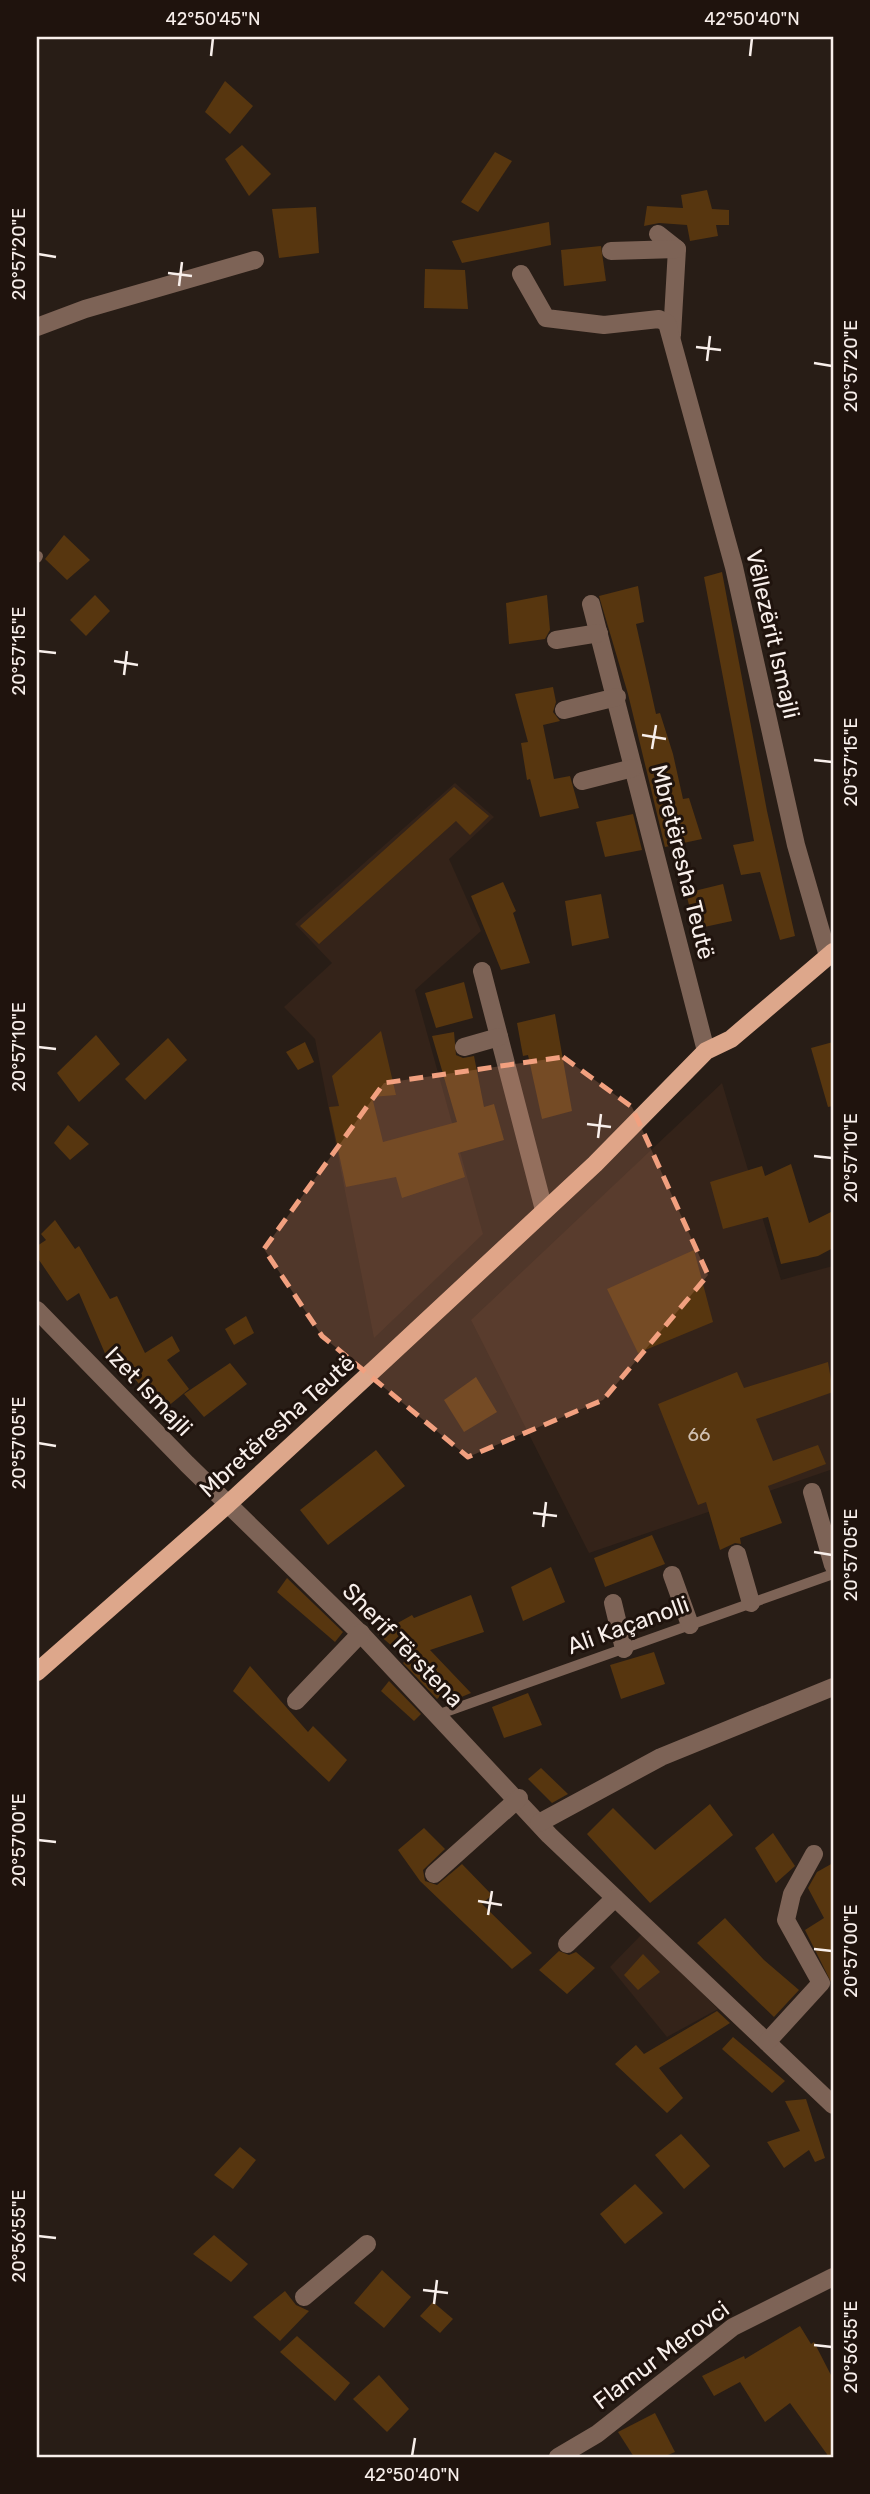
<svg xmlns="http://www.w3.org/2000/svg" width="870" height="2494" viewBox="0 0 870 2494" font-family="Rubik,sans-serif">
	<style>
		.built { fill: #342319 }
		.building { fill: #57360f }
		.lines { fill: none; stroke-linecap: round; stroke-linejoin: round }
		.service { stroke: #7d6356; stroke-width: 10 }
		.minor { stroke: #7d6356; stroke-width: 18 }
		.tertiary { stroke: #7d6356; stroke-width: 18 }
		.primary { stroke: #dda78b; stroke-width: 18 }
		.marked { fill: #f2a07f; fill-opacity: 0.2; stroke: #f2a07f; stroke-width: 5; stroke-dasharray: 14 9; stroke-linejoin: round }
		.ticks { fill: none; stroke: #f8efeb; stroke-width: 2.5 }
		.labels { text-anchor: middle; stroke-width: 6; stroke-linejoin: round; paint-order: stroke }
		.number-label { font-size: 19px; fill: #d0c1b4 }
		.street-label { font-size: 23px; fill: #f8efeb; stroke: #1f130d }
		.neatline { fill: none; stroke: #f8efeb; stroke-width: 2.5 }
		.ticks-label { font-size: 18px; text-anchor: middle; fill: #f8efeb }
	</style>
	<rect width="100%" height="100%" fill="#281d16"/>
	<g class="built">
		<path d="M455,783L494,817L449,859L481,931L415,990L483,1234L374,1338L315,1039L284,1007L332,963L295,924Z"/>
		<path d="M722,1083L781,1280L833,1266V1469L589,1553L471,1320Z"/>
		<path d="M643,1933L718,2009L667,2037L610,1967Z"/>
	</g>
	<g class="building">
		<path d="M225,81L253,106L230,134L205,112Z"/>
		<path d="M242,145L271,174L249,196L225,159Z"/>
		<path d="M495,152L512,161L478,212L461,202Z"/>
		<path d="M707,190L712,209L729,210V225H716L718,236L690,241L687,225L659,223L644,226L647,206L683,208L681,195Z"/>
		<path d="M316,207L319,253L279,258L272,209Z"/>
		<path d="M549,222L551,245L462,263L452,241Z"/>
		<path d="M601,246L606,281L564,286L561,250Z"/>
		<path d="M425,269L465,270L468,309L424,308Z"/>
		<path d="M64,535L90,560L67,580L45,559Z"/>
		<path d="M722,572L767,811L795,936L780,940L760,872L741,875L733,845L754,841L704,577Z"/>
		<path d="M638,586L644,622L636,624L656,714L660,713L673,754L683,799L689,798L702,839L665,847L628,694L599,596Z"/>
		<path d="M95,595L110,611L86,636L70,620Z"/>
		<path d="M547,595L550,630L545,639L509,644L506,603Z"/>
		<path d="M553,687L556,702L553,712L560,721L543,725L554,779L570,776L579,808L540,817L530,779L527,780L521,743L528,742L515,694Z"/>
		<path d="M454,787L489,816L470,835L456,821L319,944L300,926Z"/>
		<path d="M633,814L642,850L605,857L596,822Z"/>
		<path d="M503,882L516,911L513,913L530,963L501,970L471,896Z"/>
		<path d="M723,884L732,921L695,929L686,893Z"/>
		<path d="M601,894L609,938L572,946L565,901Z"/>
		<path d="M464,982L473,1018L436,1028L425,993Z"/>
		<path d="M555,1014L572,1111L542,1119L528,1055L523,1056L517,1023Z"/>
		<path d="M381,1031L396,1095L372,1097L383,1142L457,1122L432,1036L454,1032L456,1055L463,1058L474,1056L484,1107L494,1104L504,1140L458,1153L465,1177L402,1198L396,1177L346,1187L329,1107L339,1106L332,1076Z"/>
		<path d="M96,1035L120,1064L79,1102L57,1073Z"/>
		<path d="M168,1038L187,1060L145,1100L125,1079Z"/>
		<path d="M305,1042L314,1062L298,1070L286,1052Z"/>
		<path d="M833,1042V1106L828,1107L811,1048Z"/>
		<path d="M68,1125L89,1144L70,1160L54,1143Z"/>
		<path d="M791,1164L809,1223L833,1211V1248L818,1256L781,1264L768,1217L723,1229L710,1182L762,1166L765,1176Z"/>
		<path d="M55,1220L75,1249L79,1246L110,1299L117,1296L145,1353L172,1336L180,1351L167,1360L189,1389L161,1412L135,1379L131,1382L110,1365L79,1293L67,1301L37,1257V1246L46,1240L41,1234Z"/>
		<path d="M694,1250L713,1322L638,1353L607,1289Z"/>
		<path d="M246,1316L254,1333L234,1345L225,1329Z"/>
		<path d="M828,1362L833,1392L756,1419L773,1461L818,1445L826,1464L768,1486L782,1523L740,1538L741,1544L735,1543L720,1550L706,1502L698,1505L658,1404L737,1372L744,1388Z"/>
		<path d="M230,1363L247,1384L204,1417L184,1394Z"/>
		<path d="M476,1377L497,1412L464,1432L444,1400Z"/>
		<path d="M376,1450L405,1486L328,1545L300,1510Z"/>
		<path d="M652,1535L665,1564L605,1587L594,1558Z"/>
		<path d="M551,1567L565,1602L523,1621L511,1587Z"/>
		<path d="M287,1578L343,1632L335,1642L277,1592Z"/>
		<path d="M471,1595L484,1632L430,1650L471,1693L447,1703L440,1696L437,1699L403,1663L407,1659L378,1634L412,1615L414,1618Z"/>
		<path d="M654,1652L665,1684L621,1699L610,1665Z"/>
		<path d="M250,1666L308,1732L313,1726L347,1760L329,1782L233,1691Z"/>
		<path d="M389,1681L421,1714L414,1721L381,1691Z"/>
		<path d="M528,1693L542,1725L504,1738L492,1707Z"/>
		<path d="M541,1768L568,1794L552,1803L528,1779Z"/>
		<path d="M710,1804L733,1835L650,1903L587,1834L613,1808L655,1850Z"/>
		<path d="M424,1828L445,1849L423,1870L425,1881L437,1885L462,1864L492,1895L482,1904L532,1953L512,1969L420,1881L398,1850Z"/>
		<path d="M773,1833L795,1866L776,1883L755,1848Z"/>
		<path d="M833,1863V1986L805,1930L824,1918L808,1888L817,1872Z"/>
		<path d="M725,1918L764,1960L799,1990L774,2017L697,1943Z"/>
		<path d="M559,1951L569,1955L576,1952L595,1968L567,1994L539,1970Z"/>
		<path d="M643,1954L660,1972L638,1990L624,1975Z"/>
		<path d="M717,2011L730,2023L659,2068L683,2098L667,2113L615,2064L636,2045L644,2054Z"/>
		<path d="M733,2037L785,2081L772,2093L722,2049Z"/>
		<path d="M806,2099L825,2158L815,2162L809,2150L784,2168L767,2142L800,2131L785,2101Z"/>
		<path d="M681,2134L710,2166L684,2189L655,2155Z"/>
		<path d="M240,2147L256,2160L233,2189L214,2175Z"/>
		<path d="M635,2184L663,2213L625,2244L600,2214Z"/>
		<path d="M214,2235L248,2264L231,2282L193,2254Z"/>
		<path d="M382,2270L411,2297L384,2328L354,2303Z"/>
		<path d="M285,2291L296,2305L309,2311L280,2341L253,2317Z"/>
		<path d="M433,2302L453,2319L440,2333L420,2316Z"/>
		<path d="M800,2326L811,2344L814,2342L833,2379V2457H829L790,2403L765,2422L740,2382L714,2396L702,2376L744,2356L745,2359Z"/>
		<path d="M297,2336L350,2383L335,2401L280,2352Z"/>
		<path d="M379,2375L409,2409L387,2432L353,2399Z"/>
		<path d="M655,2413L675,2452L663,2457H634L618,2432Z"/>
	</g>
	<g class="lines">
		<g class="service">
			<path d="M37,558L38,556"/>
			<path d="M437,1715L833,1574"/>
		</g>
		<g class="minor">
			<path d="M658,234L677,249L672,335"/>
			<path d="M611,251L677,249"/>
			<path d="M521,274L546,318L604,325L659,319L667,323L734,567L796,845L828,956"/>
			<path d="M37,327L85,309L255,260"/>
			<path d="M591,604L706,1051"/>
			<path d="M556,640L599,633"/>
			<path d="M564,710L617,697"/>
			<path d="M582,781L633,768"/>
			<path d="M482,971L544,1210"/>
			<path d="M464,1047L499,1037"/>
			<path d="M37,1310L187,1464L363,1636L549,1835L833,2105"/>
			<path d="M812,1492L833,1565"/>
			<path d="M737,1554L751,1603"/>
			<path d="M672,1575L690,1625"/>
			<path d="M613,1603L624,1649"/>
			<path d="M296,1701L361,1633"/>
			<path d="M539,1823L661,1757L833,1687"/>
			<path d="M434,1874L519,1798"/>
			<path d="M567,1944L615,1898"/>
			<path d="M767,2042L821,1983L786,1920L792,1894L814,1854"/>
			<path d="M304,2297L367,2244"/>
		</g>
		<path class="tertiary" d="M558,2457L597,2434L733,2327L833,2277"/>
		<path class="primary" d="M37,1672L228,1504L379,1365L595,1164L706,1051L731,1039L833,952"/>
	</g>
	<path class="marked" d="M563,1057L632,1107L708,1275L603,1400L468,1457L322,1336L264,1249L384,1083Z"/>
	<path class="ticks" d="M211,56L213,38M750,56L752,38M38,254L56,257M168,273L192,276M179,286L182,262M696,347L721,350M707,361L710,336M814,363L832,366M38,651L56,653M114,661L138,665M124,675L127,651M642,735L666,739M652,749L656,725M814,760L832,762M38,1047L56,1049M587,1124L611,1127M598,1138L601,1114M814,1156L832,1158M38,1443L56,1446M533,1513L557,1516M543,1527L546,1502M814,1552L832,1555M38,1840L56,1842M478,1901L502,1905M488,1915L492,1891M814,1949L832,1951M38,2236L56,2238M423,2290L448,2293M434,2304L437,2280M814,2345L832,2347M412,2456L415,2438"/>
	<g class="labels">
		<g class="number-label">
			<text x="699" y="1441">66</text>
		</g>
		<g class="street-label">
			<text transform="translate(773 634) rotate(77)" y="8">Vëllezërit Ismajli</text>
			<text transform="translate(683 862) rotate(76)" y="8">Mbretëresha Teutë</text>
			<text transform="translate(149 1391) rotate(46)" y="8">Izet Ismajli</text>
			<text transform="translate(277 1426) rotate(-42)" y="8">Mbretëresha Teutë</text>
			<text transform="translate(628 1625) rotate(-20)" y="8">Ali Kaçanolli</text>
			<text transform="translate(403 1645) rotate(46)" y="8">Sherif Tërstena</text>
			<text transform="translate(661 2355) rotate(-37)" y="8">Flamur Merovci</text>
		</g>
	</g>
	<rect width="870" height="2494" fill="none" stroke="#1f130d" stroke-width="77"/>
	<rect x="38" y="38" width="794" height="2418" class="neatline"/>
	<g class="ticks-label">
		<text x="213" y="25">42°50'45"N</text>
		<text x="752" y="25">42°50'40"N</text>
		<text transform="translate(19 254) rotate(-90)" y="6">20°57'20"E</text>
		<text transform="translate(851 366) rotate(-90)" y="6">20°57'20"E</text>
		<text transform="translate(19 651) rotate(-90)" y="6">20°57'15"E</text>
		<text transform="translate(851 762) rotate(-90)" y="6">20°57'15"E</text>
		<text transform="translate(19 1047) rotate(-90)" y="6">20°57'10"E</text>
		<text transform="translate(851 1158) rotate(-90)" y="6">20°57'10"E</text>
		<text transform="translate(19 1443) rotate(-90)" y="6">20°57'05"E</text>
		<text transform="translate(851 1555) rotate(-90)" y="6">20°57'05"E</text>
		<text transform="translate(19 1840) rotate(-90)" y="6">20°57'00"E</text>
		<text transform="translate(851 1951) rotate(-90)" y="6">20°57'00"E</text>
		<text transform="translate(19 2236) rotate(-90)" y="6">20°56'55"E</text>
		<text transform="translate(851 2347) rotate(-90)" y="6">20°56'55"E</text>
		<text x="412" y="2481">42°50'40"N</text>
	</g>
</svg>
